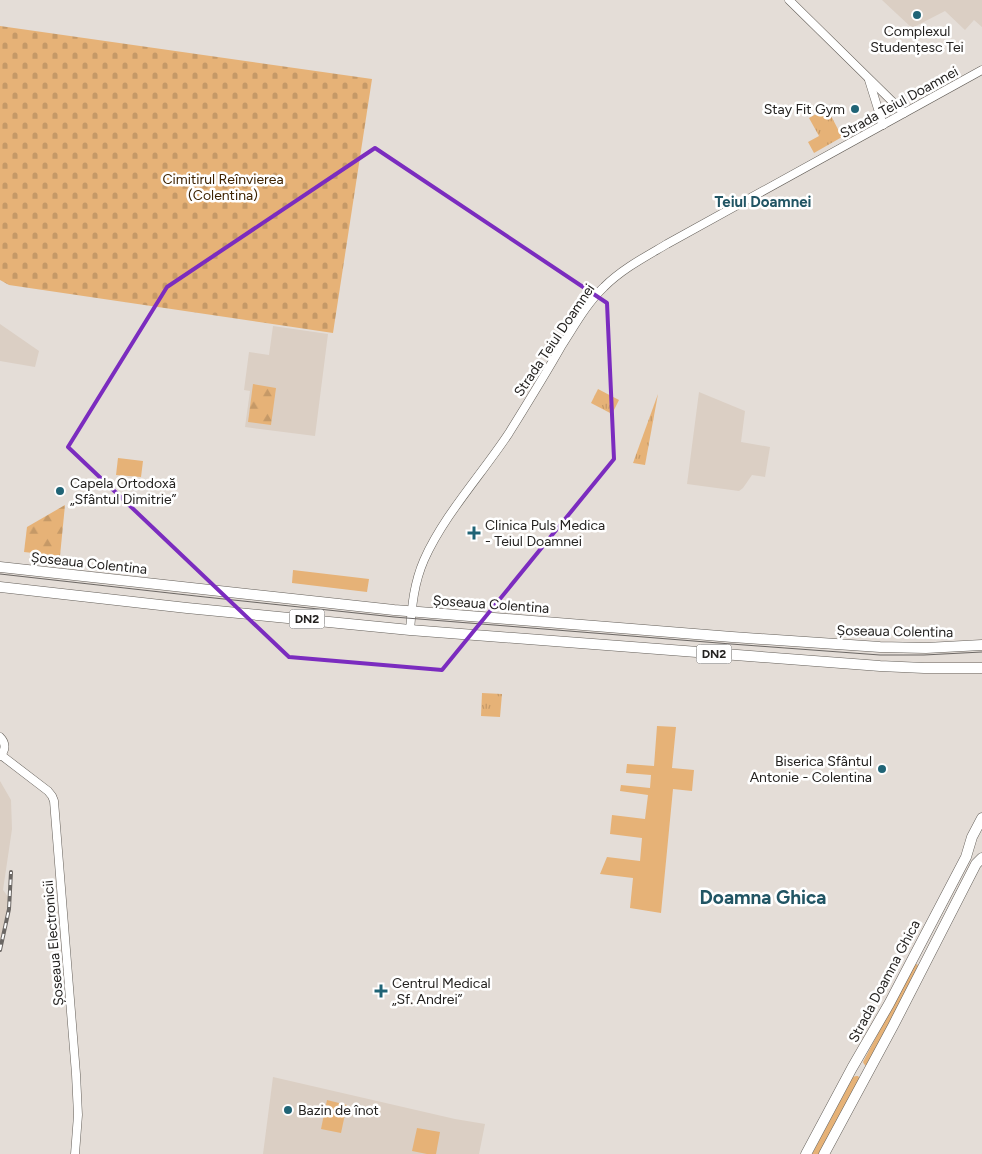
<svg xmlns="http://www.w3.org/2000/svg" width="982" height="1154" viewBox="0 0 982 1154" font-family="Figtree,sans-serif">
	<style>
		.built { fill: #dbcfc4 }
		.grass { fill: #e6b277 }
		.forest { fill: url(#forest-firs) }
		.cemetery { fill: url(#cemetery-stones) }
		.park { fill: url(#park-tufts) }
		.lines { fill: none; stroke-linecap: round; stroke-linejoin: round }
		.minor-casing { stroke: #645f59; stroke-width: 9 }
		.major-casing { stroke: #645f59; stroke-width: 11 }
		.minor { stroke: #fff; stroke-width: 8 }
		.major { stroke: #fff; stroke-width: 10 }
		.tram { stroke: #6b6764; stroke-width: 1 }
		.rail-casing { stroke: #6b6764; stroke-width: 4 }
		.rail { stroke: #fff; stroke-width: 2; stroke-dasharray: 5.5; stroke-linecap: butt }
		.marked { fill: none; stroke: #7b2cbf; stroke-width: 4; stroke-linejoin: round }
		.poi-dot { fill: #206476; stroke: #fff; stroke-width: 2 }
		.labels { text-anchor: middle; stroke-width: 5; stroke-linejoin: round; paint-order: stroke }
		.shield { fill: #fff; stroke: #666463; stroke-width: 1 }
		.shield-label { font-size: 12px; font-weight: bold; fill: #242220 }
		.poi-label { font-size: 14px; fill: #242220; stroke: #fff; text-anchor: start }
		.street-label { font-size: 14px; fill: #242220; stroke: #fff }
		.park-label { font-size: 14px; fill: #3d2200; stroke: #fff }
		.neighbourhood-label { font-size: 15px; font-weight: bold; fill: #215564; stroke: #fff }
		.district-label { font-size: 19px; font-weight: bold; fill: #215564; stroke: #fff }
	</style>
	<defs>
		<pattern id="forest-firs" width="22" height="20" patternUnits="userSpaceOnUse" patternTransform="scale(1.25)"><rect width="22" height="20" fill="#e6b277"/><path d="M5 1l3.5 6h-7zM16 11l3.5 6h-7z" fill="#c59967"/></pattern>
		<pattern id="cemetery-stones" width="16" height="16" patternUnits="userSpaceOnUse" patternTransform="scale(1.25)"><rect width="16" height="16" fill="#e6b277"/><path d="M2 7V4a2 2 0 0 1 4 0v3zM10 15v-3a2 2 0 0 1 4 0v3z" fill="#c59967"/></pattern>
		<pattern id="park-tufts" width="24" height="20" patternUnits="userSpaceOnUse" patternTransform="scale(1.25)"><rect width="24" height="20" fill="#e6b277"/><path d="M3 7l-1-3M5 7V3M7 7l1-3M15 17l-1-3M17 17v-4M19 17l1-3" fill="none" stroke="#c59967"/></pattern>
	</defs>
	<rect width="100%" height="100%" fill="#e4ddd7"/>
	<g class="built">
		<path d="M882,0H982V27L974,20L965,30L945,11L912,28Z"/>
		<path d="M0,324L39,351L35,367L0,361Z"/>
		<path d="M273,326L328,334L315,436L245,427L250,391L244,390L249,352L269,355Z"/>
		<path d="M699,392L745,411L741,442L770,447L765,477L752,475L743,488L739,491L687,484Z"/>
		<path d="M0,781L11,800L12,829L3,890L9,898L0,942Z"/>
		<path d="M273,1077L455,1119L485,1124L479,1154H263Z"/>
	</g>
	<g class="grass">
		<path d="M118,458L143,461L141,477L116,475Z"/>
		<path d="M293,570L369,579L367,592L292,583Z"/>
		<path d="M657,726L676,727L672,768L694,770L692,791L673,789L661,913L630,908L633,878L600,874L607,857L640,861L642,838L610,834L612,815L645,819L648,795L620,791L621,785L650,788L651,775L626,773L627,764L654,766Z"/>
		<path d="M917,964L918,966L868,1065L866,1066L864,1064L863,1062L914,965Z"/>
		<path d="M856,1076H858L860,1079L820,1154H812L853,1077Z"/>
		<path d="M327,1100L347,1105L341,1133L321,1129Z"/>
		<path d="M417,1128L440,1132L436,1154H427L412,1151Z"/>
	</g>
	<g class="forest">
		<path d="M253,384L276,388L271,425L248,422Z"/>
		<path d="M65,505L60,556L24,552L27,527Z"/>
	</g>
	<path class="cemetery" d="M0,26L372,79L333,333L9,285L0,280Z"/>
	<g class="park">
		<path d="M827,108L842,137L814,153L808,142L819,136L809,118Z"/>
		<path d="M598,389L619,400L612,414L591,403Z"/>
		<path d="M658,394L645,465L633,463Z"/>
		<path d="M482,693L502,694L500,717L481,716Z"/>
	</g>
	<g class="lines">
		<defs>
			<g id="minor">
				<path d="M789,0L904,113"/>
				<path d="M869,80L883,125"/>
				<path d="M410,630C412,605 414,583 424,560C444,515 482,474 509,433C527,404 545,375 562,345C575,325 587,303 604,287C622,269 645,257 667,244L982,70"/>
				<path d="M0,737C6,743 6,750 0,756"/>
				<path d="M1,755L48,791L52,796L54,801L76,1074L78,1115L75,1154"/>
			</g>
			<g id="major">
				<path d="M0,567L394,610L732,637L880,647L926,648L982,645"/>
				<path d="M0,587L187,608L410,630L880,666L924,668H982"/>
				<path d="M806,1154L852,1068L889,1004L966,857L972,837L982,818"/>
				<path d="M824,1154L893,1026L976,864L982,858"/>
			</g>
		</defs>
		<use href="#minor" class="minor-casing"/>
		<use href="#major" class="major-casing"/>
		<use href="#minor" class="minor"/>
		<use href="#major" class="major"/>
		<path class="tram" d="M0,574L205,597L394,617L731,644L880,655H924L982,652"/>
		<defs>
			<path id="rail" d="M0,950L9,909L11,872"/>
		</defs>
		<use href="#rail" class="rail-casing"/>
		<use href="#rail" class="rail"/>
	</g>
	<path class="marked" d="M375,148L607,303L614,459L442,670L289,657L68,447L167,287Z"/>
	<g class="poi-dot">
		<circle cx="917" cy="15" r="5"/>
		<circle cx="855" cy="109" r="5"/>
		<circle cx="60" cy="491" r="5"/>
		<path d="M471.5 525.5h5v5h5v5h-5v5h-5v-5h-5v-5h5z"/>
		<circle cx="882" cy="769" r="5"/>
		<path d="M378.5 983.5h5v5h5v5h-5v5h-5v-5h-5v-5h5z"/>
		<circle cx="288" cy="1110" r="5"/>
	</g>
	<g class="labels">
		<g class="shield">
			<rect x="289.5" y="609.5" width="35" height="19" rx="4"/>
			<rect x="696.5" y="644.5" width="35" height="19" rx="4"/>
		</g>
		<g class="shield-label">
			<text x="307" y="623">DN2</text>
			<text x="714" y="658">DN2</text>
		</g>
		<g class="poi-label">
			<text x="917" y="36" text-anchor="middle">Complexul<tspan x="917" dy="16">Studențesc Tei</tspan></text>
			<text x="845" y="114" text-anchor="end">Stay Fit Gym</text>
			<text x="70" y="488">Capela Ortodoxă<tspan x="70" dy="16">„Sfântul Dimitrie”</tspan></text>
			<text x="485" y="530">Clinica Puls Medica<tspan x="485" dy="16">- Teiul Doamnei</tspan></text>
			<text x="872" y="766" text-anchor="end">Biserica Sfântul<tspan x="872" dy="16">Antonie - Colentina</tspan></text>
			<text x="392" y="988">Centrul Medical<tspan x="392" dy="16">„Sf. Andrei”</tspan></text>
			<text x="298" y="1115">Bazin de înot</text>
		</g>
		<g class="street-label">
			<text transform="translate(899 102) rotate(-29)" y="5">Strada Teiul Doamnei</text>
			<text transform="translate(554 340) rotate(-56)" y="5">Strada Teiul Doamnei</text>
			<text transform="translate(89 563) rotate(6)" y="5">Șoseaua Colentina</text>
			<text transform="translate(491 604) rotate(4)" y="5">Șoseaua Colentina</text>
			<text transform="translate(895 631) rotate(1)" y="5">Șoseaua Colentina</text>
			<text transform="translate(53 943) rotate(-95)" y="5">Șoseaua Electronicii</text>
			<text transform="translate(884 981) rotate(-62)" y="5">Strada Doamna Ghica</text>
		</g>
		<g class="park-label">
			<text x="223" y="184">Cimitirul Reînvierea<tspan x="223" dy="16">(Colentina)</tspan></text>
		</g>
		<g class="neighbourhood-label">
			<text x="763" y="207">Teiul Doamnei</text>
		</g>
		<g class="district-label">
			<text x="763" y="904">Doamna Ghica</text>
		</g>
	</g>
</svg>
